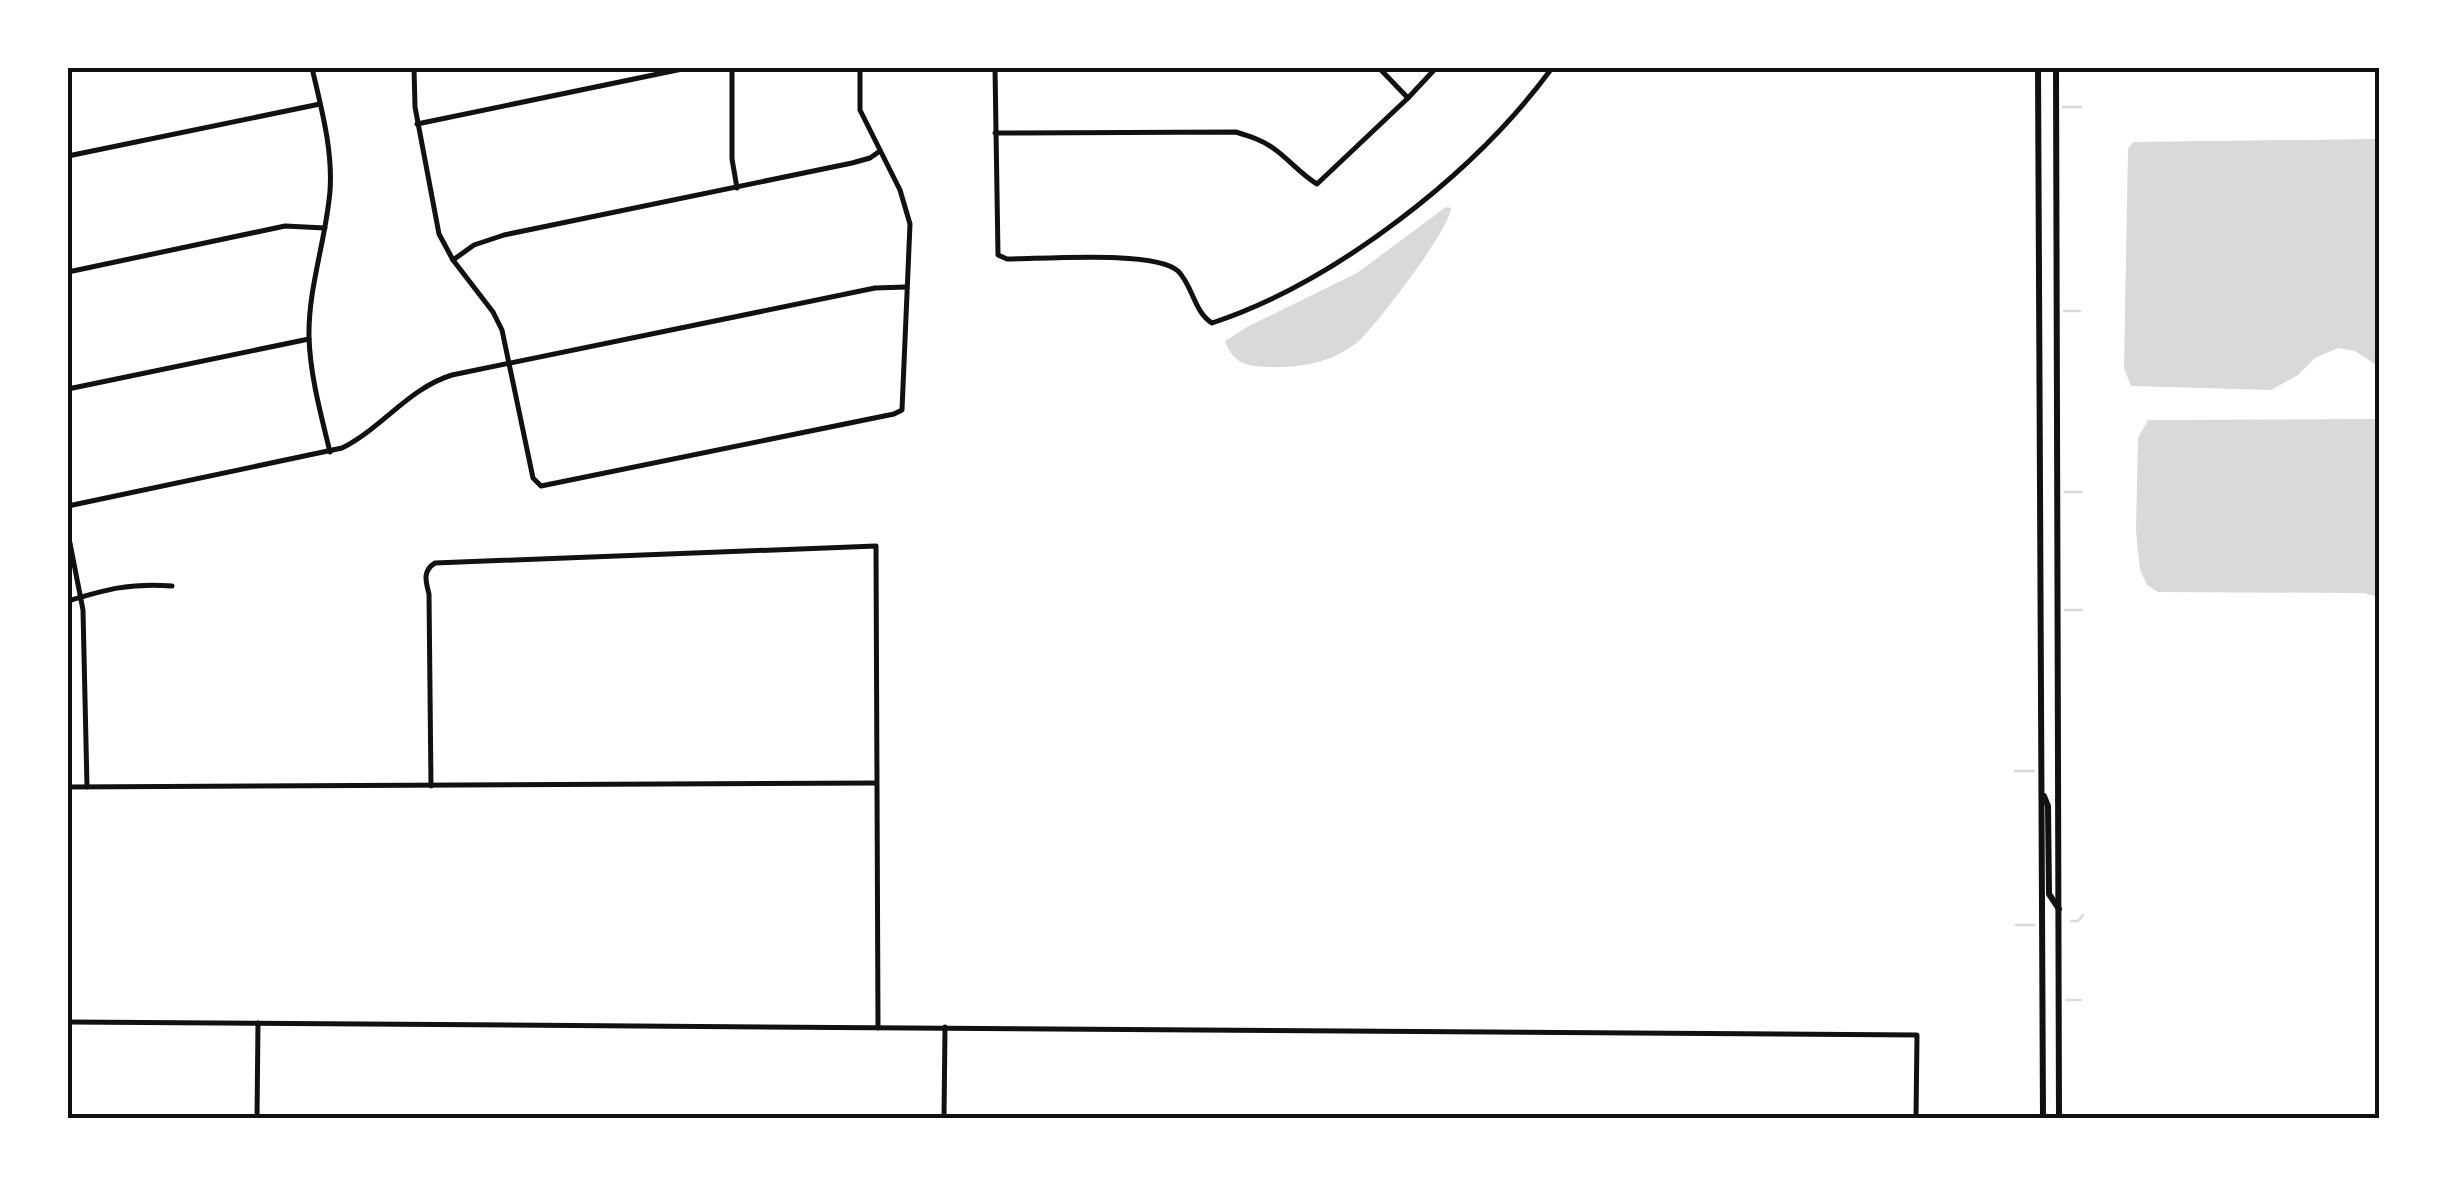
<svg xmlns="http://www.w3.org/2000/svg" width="2447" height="1186" viewBox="0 0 2447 1186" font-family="Jost,sans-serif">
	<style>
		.water { fill: #d9d9d9 }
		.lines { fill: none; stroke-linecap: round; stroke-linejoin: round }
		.stream { stroke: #d9d9d9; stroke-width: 2.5 }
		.minor { stroke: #111; stroke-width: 5 }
		.secondary { stroke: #111; stroke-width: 6 }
		.neatline { fill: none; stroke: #111; stroke-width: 4 }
	</style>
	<rect width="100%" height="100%" fill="#fff"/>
	<g class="water">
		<path d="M2379,139V367L2355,351L2338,348L2315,358L2298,375L2271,390L2131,386L2124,368L2128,149L2133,142Z"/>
		<path d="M1446,207L1451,208C1449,231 1379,321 1360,340C1355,345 1347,349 1341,353C1319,365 1291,368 1266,367C1244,366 1233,362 1225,341L1247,327L1357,273Z"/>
		<path d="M2379,419V611V605L2374,596L2363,593L2158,592L2147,585L2140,570L2136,531L2138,438L2148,420Z"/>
	</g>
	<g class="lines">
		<g class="stream">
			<path d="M2063,107H2081"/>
			<path d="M2064,311H2080"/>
			<path d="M2065,492H2081"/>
			<path d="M2065,610H2082"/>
			<path d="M2015,771H2034"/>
			<path d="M2071,921H2078L2083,915"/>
			<path d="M2016,925H2034"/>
			<path d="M2067,1000H2081"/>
		</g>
		<g class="minor">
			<path d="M312,68C321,107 333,150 330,191C326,240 308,288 309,337C310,375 321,415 330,452"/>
			<path d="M414,68L415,107L439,234L453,260L493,312L502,330L533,478L541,486L894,414L902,410L910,224L900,190L860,110V68"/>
			<path d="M732,68V159L737,188"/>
			<path d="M995,68L998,255L1007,259C1041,259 1156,250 1178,271C1193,286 1194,312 1212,323C1336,282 1475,173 1552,68"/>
			<path d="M1379,68L1408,98"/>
			<path d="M417,124L687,68"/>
			<path d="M995,133L1236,132C1249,136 1262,140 1273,148C1289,159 1300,174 1317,184L1408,98L1436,68"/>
			<path d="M68,156L320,104"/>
			<path d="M453,260L474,245L504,235L852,163L870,158L880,151"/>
			<path d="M68,272L285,226L325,228"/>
			<path d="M68,389L309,339"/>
			<path d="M68,506L342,448C382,428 409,388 452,375L875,288L906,287"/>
			<path d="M68,533L83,610L87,787"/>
			<path d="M68,601C107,589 130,583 172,586"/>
			<path d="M431,786L429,594C426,582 422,571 435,563L876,546L878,1028"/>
			<path d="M68,787L876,783"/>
			<path d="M68,1022L1917,1035L1916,1118"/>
			<path d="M257,1118L258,1023"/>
			<path d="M944,1118L945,1027"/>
		</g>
		<g class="secondary">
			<path d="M2038,68L2043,1118"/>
			<path d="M2056,68L2059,1118"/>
			<path d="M2044,796L2048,806L2049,894L2059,909"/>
		</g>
	</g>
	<rect width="2447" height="1186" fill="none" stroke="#ffffff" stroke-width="140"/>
	<rect x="70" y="70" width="2307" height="1046" class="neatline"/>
</svg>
